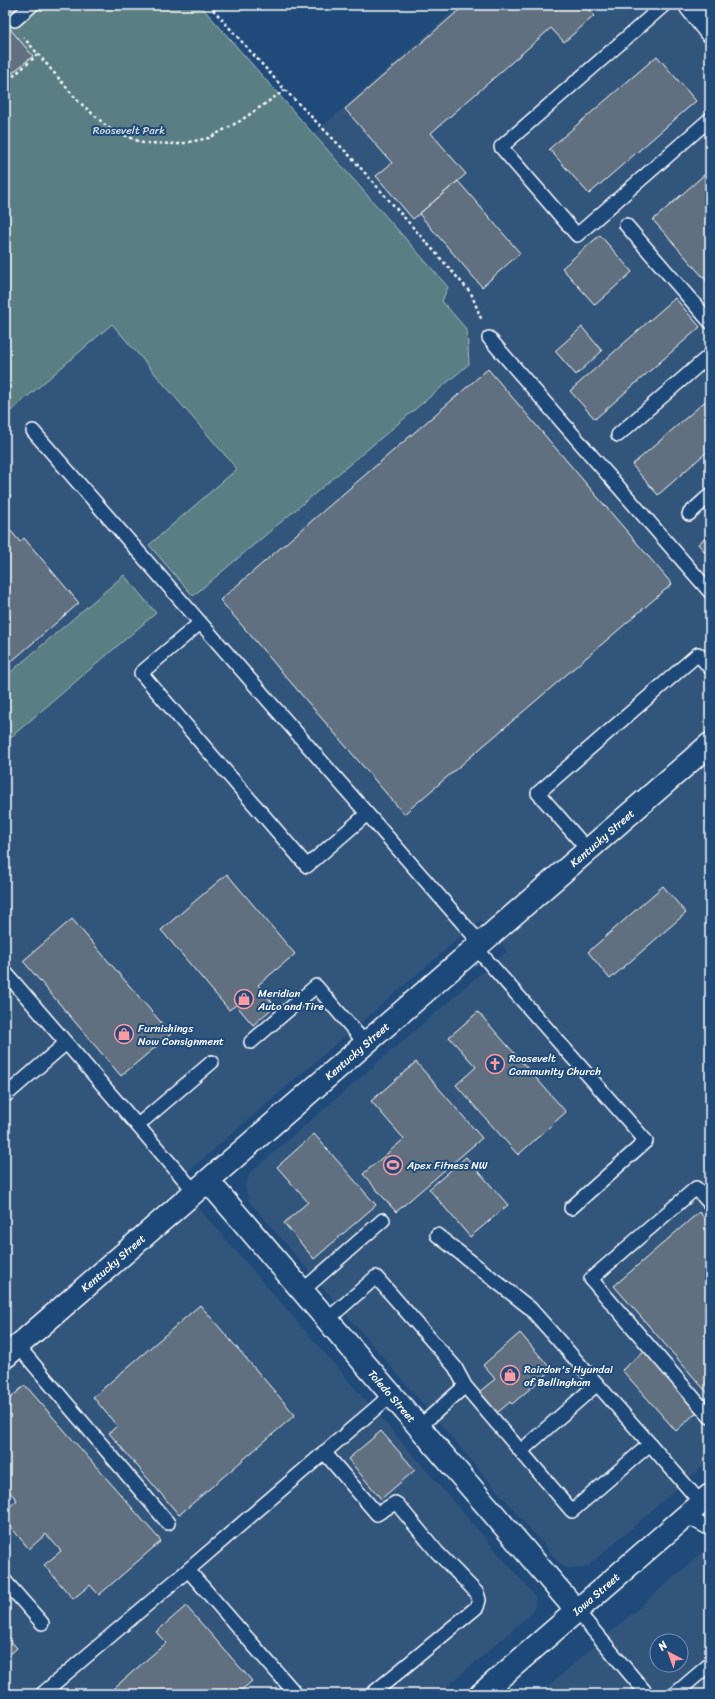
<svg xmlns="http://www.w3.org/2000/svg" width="715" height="1699" viewBox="0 0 715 1699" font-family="Sriracha,sans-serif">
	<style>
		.built { fill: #32557c; fill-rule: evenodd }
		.green { fill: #5a7e83; stroke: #acbec1 }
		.building { fill: #607080; stroke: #fff }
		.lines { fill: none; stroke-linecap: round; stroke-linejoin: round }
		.service-casing { stroke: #fff; stroke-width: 16 }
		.minor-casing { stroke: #fff; stroke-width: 25 }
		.secondary-casing { stroke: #fff; stroke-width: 25 }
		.path { stroke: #fff; stroke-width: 2.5; stroke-dasharray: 3 3; stroke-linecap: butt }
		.service { stroke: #1f4a7a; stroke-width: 13 }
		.minor { stroke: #1f4a7a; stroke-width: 22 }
		.secondary { stroke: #1f4a7a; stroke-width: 22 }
		.labels { text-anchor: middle; stroke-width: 4; stroke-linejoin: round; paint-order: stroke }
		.park-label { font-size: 11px; fill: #d6dfe0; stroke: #1f4a7a }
		.street-label { font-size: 11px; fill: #fff; stroke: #1f4a7a }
		.poi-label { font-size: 11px; fill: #fff; stroke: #1f4a7a; text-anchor: start }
	</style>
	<rect width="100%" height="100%" fill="#1f4a7a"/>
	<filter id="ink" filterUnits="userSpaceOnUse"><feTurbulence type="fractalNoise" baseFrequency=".025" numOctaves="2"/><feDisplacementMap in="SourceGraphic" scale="8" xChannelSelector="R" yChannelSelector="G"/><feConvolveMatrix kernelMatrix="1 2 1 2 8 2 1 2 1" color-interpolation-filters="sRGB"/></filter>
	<g filter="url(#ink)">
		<g class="built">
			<path d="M460,5H710V1460L588,1566L582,1569L568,1568L560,1564L249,1201L245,1186L250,1173L507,951L480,920L176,1182L532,1592L535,1598V1606L532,1613L439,1694H5V406Z"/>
			<path d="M710,1546V1694H539ZM657,1641H681V1665H657Z"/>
		</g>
		<g class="green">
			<path d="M5,5H200L448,287L442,301L467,330L469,364L193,596L149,545L237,469L112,324L5,416Z"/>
			<path d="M124,575L156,613L5,742V677Z"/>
		</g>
		<g class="building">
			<path d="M465,5H584L594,16L564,42L551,28L431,133L466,174L413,219L376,176L392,163L345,109Z"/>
			<path d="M5,23L33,56L12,73L5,64Z"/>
			<path d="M657,56L696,101L589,194L549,149Z"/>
			<path d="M705,174L710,179V285L653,220Z"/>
			<path d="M458,181L520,253L482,287L419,214Z"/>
			<path d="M600,235L632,272L595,305L562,268Z"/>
			<path d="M675,298L700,327L595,419L570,391Z"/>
			<path d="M582,327L602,351L576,375L555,351Z"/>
			<path d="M488,369L672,584L404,814L220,600Z"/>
			<path d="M710,397V449L658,495L632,465Z"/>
			<path d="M5,489L11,496L5,502Z"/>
			<path d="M5,524L20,542L24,538L79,603L5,667Z"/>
			<path d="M710,534V558L698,544Z"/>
			<path d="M227,874L295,954L258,985L275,1006L253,1025L236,1005L229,1010L161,930Z"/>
			<path d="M663,886L686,913L610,979L588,952Z"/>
			<path d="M72,919L171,1034L121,1076L23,961Z"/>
			<path d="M478,1012L566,1112L518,1155L456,1085L476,1067L449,1037Z"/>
			<path d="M416,1062L482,1138L396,1212L363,1174L404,1139L371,1101Z"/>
			<path d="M314,1134L376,1205L314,1259L284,1223L308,1202L277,1167Z"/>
			<path d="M466,1157L508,1205L470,1237L429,1189Z"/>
			<path d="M699,1212L710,1224V1396L614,1286Z"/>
			<path d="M200,1305L295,1415L179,1515L109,1433L117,1426L93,1397Z"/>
			<path d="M520,1333L552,1370L512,1404L510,1402L497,1413L479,1392L495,1379L483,1365Z"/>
			<path d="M644,1351L697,1412L676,1431L622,1370Z"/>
			<path d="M25,1385L161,1541L99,1595L90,1585L73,1599L44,1565L61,1551L46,1534L29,1549L5,1520V1511L17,1500L5,1487V1403Z"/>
			<path d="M381,1431L415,1470L381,1499L348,1459Z"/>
			<path d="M186,1606L252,1681L237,1694H107L166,1643L156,1632Z"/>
			<path d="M5,1634L17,1648L5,1659Z"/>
		</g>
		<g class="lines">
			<defs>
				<g id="service">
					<path d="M664,5L501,147L577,235L710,119"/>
					<path d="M15,20L32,5"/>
					<path d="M626,225L710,322"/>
					<path d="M489,338L710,592"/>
					<path d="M33,431L481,944"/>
					<path d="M618,435L710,355"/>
					<path d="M689,514L710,495"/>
					<path d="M200,623L141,673L307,866L367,814"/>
					<path d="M588,850L538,793L698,654L710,668"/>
					<path d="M476,948L646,1141L571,1208"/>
					<path d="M5,972L195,1192"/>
					<path d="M251,1042L316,986L366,1044"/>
					<path d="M5,1096L66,1043"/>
					<path d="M138,1125L212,1062"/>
					<path d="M710,1204L696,1188L591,1279L710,1417"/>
					<path d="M437,1235L530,1308L597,1384"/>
					<path d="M302,1291L383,1220"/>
					<path d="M327,1320L376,1277L455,1367L465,1386L572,1511L650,1444L701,1503"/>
					<path d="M18,1346L168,1523"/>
					<path d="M419,1427L465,1386"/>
					<path d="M521,1451L597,1384L650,1444"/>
					<path d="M324,1452L377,1514L395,1503L398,1505L437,1552L477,1593L479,1600L477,1607L372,1694"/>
					<path d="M686,1516L710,1529"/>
					<path d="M5,1581L42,1623"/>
					<path d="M577,1611L647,1694"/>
					<path d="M42,1694L188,1570"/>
					<path d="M296,1694L188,1570L391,1395"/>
					<path d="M675,1694L710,1664"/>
				</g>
				<g id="minor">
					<path d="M690,5L710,31"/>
					<path d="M208,1181L577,1611"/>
					<path d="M5,1357L710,744"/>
				</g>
				<path id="secondary" d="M481,1694L710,1495"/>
			</defs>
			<use href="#service" class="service-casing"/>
			<use href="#minor" class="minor-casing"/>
			<use href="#secondary" class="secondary-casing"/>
			<g class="path">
				<path d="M209,5L285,90L350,156L471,293L482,321"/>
				<path d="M38,54L78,101L110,129L143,143L179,144L209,138L240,121L285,90"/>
				<path d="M5,73L10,79L38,54L24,38"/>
			</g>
			<use href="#service" class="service"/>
			<use href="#minor" class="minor"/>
			<use href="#secondary" class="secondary"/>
		</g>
	</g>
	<defs>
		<symbol id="shop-ring" viewBox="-11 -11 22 22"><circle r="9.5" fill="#1f4a7a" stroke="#ff9aa2" stroke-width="1.5"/><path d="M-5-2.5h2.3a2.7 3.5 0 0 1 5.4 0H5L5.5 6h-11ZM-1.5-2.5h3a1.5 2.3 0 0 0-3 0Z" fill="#ff9aa2"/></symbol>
		<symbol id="church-ring" viewBox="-11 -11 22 22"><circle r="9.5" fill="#1f4a7a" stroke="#ff9aa2" stroke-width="1.5"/><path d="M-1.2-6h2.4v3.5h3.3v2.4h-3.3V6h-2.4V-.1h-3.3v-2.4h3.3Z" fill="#ff9aa2"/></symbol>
		<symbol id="stadium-ring" viewBox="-11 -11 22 22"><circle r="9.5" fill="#1f4a7a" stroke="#ff9aa2" stroke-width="1.5"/><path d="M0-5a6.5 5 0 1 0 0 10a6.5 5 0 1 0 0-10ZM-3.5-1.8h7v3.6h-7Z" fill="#ff9aa2"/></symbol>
	</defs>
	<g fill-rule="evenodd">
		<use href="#shop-ring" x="233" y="988" width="22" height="22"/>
		<use href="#shop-ring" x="113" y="1023" width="22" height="22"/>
		<use href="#church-ring" x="484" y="1053" width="22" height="22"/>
		<use href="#stadium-ring" x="382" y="1154" width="22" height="22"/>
		<use href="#shop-ring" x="499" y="1364" width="22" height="22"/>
	</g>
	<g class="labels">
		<g class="park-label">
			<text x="129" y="134">Roosevelt Park</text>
		</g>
		<g class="street-label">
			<text transform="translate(602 838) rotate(-41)" y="4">Kentucky Street</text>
			<text transform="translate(357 1051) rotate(-41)" y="4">Kentucky Street</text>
			<text transform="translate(113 1263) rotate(-41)" y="4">Kentucky Street</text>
			<text transform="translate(392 1396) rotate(49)" y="4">Toledo Street</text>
			<text transform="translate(596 1594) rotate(-41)" y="4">Iowa Street</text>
		</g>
		<g class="poi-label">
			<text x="258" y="997">Meridian<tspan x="258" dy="13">Auto and Tire</tspan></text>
			<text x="138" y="1032">Furnishings<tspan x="138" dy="13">Now Consignment</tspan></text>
			<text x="509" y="1062">Roosevelt<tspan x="509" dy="13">Community Church</tspan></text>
			<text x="407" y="1169">Apex Fitness NW</text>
			<text x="524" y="1373">Rairdon's Hyundai<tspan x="524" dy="13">of Bellingham</tspan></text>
		</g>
	</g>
	<rect width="715" height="1699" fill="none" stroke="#1f4a7a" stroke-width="20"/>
	<rect x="10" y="10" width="695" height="1679" fill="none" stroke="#fff" stroke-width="1.5" filter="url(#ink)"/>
	<g transform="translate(669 1653) rotate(319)"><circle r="19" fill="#1f4a7a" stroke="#7992af"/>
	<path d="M0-3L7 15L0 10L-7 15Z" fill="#ff9aa2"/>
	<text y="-6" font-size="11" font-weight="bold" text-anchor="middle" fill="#ffffff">N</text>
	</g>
</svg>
